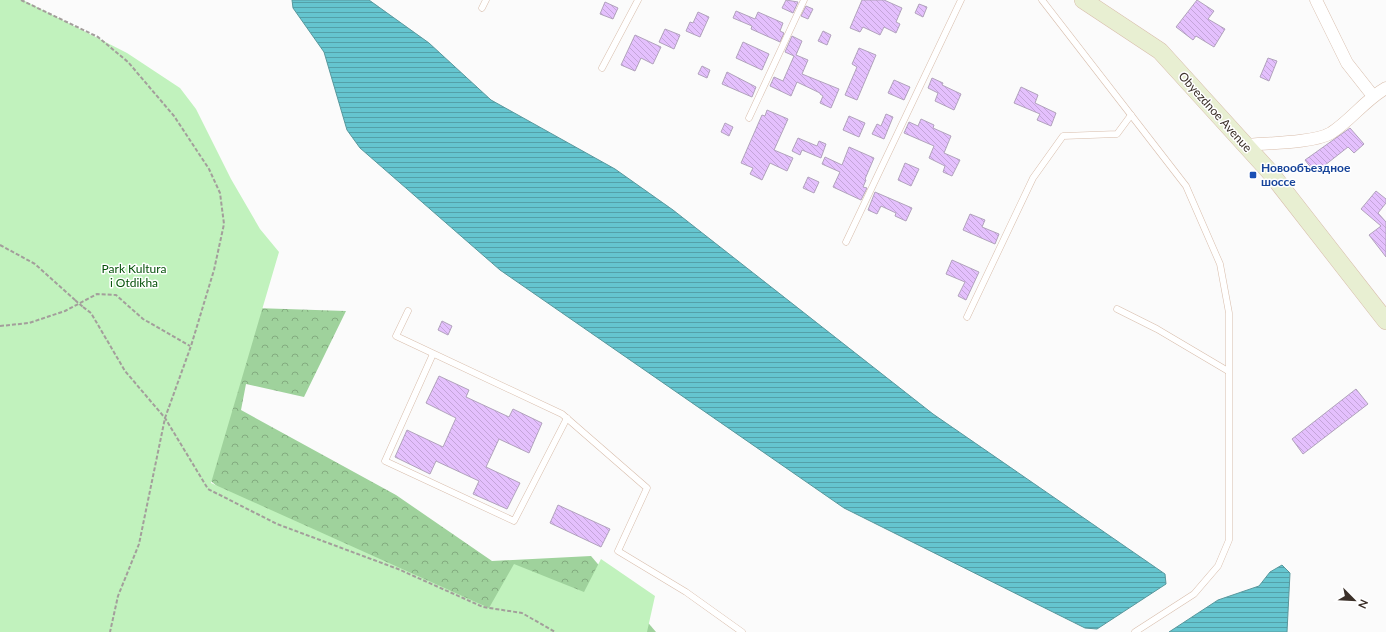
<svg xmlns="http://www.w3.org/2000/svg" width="1386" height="632" viewBox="0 0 1386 632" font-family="Lato,sans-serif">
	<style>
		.forest { fill: url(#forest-crowns) }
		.park { fill: #c1f2bd }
		.water { fill: url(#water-rules); stroke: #58989d }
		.building { fill: url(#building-back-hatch); stroke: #b1a2bc }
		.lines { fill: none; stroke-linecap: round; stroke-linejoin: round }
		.service-casing { stroke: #d8bdab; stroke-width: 7 }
		.minor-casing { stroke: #d8bdab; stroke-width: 13 }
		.secondary-casing { stroke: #d8bdab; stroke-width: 18 }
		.path { stroke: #a39e9b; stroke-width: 2; stroke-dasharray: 4 2; stroke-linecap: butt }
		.service { stroke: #fff; stroke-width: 6 }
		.minor { stroke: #fff; stroke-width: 12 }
		.secondary { stroke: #e8efd2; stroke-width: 17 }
		.path-bridge { stroke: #a39e9b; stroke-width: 2; stroke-dasharray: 4 2; stroke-linecap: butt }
		.transit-dot { fill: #1a4fb4; stroke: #fff; stroke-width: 1.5 }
		.labels { text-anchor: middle; stroke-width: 3; stroke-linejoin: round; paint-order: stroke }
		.street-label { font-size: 12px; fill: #3b3029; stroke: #fff }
		.transit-label { font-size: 12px; font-weight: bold; fill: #164399; stroke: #fff; text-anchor: start }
		.park-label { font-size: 12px; fill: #06510a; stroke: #fff }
	</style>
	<defs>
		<pattern id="forest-crowns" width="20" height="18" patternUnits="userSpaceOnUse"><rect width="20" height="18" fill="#9fd29c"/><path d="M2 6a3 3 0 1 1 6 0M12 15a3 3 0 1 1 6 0" fill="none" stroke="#83ab7f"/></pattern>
		<pattern id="water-rules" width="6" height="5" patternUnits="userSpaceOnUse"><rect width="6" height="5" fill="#65c5cf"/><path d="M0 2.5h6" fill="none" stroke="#54a0a8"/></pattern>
		<pattern id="building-back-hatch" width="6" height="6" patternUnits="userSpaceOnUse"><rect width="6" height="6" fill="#e4c0fd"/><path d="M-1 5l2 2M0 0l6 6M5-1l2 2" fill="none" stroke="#c4a5d9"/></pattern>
	</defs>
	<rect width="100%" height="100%" fill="#fbfbfb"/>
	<path class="forest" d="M255,308L346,311L304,397L246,384L241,410L396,495L492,561L591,556L656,632H169L219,488L182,456Z"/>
	<path class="park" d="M0,0H23L127,53L180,88L196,109L231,179L260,229L279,252L211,483L489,608L514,564L584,592L601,559L655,596L647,632H0Z"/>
	<g class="water">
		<path d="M292,0H369L429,43L491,100L615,169L673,210L933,414L1165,574L1166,584L1097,629L1085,628L844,508L500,270L360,148L347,130L324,52L293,8Z"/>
		<path d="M1282,565L1290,573L1287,632H1169L1218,600L1259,586L1270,572Z"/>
	</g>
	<g class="building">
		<path d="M786,0L798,2L793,13L782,8Z"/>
		<path d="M862,0H884L902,8L896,22L900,24L896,33L884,27L880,35L863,27L860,32L850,28Z"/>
		<path d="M1197,0L1214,11L1208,19L1225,29L1214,47L1196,36L1193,40L1176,27Z"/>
		<path d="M605,2L618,8L613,19L600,14Z"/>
		<path d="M919,4L927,7L923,17L915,13Z"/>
		<path d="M806,6L813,9L808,19L801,16Z"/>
		<path d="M736,11L755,19L758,12L783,23L780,31L784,33L780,42L751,29L752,26L733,18Z"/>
		<path d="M698,12L709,17L700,37L686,31L690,22L693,23Z"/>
		<path d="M665,29L680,35L674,49L659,42Z"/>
		<path d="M823,31L831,35L827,45L818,41Z"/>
		<path d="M635,35L661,47L653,64L641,58L635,71L621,65Z"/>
		<path d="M792,36L802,41L796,55L808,60L802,74L839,89L831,108L820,103L823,96L820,94V93L797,82L791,96L770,86L774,77L783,81L794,56L785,52Z"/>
		<path d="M743,42L769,54L762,70L736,58Z"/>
		<path d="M859,48L876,55L857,100L845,95L857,67L852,64Z"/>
		<path d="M1268,58L1277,61L1269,81L1260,77Z"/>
		<path d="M702,66L710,70L707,78L698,74Z"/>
		<path d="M727,72L756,87L752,97L722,84Z"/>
		<path d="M932,78L943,83L942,85L961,94L954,110L935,101L938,93L928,88Z"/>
		<path d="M894,80L910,87L904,100L888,93Z"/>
		<path d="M1021,87L1038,95L1035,103L1056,113L1051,126L1037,120L1040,114L1014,103Z"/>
		<path d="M767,110L788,119L774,150L793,158L787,171L770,163L762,180L750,174L753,168L741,163L762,115L765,116Z"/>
		<path d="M886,114L893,117L884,139L872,134L877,124L881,126Z"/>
		<path d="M849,116L865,123L859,137L843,130Z"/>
		<path d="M921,119L934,125L933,128L951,136L944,153L960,160L952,176L943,172L945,166L929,158L934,146L904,133L909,122L918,126Z"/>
		<path d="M725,123L733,127L729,136L721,132Z"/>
		<path d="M1350,128L1364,144L1354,153L1348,147L1315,173L1305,160Z"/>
		<path d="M798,138L817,146L819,141L826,144L821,158L802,150L800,155L792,151Z"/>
		<path d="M849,147L874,158L865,179L866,180L863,187L867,188L861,200L833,187L840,172L822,164L825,157L842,165Z"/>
		<path d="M905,163L919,169L911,186L898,180Z"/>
		<path d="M808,177L819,182L814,193L803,188Z"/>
		<path d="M1376,191L1386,199V203L1378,213L1386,222V257L1369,235L1381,226L1361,209Z"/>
		<path d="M875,192L912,208L906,221L895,216L896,213L881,206L877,214L868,210Z"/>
		<path d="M970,214L985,220L982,227L999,234L995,244L963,230Z"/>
		<path d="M952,260L979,272L966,300L958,296L965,282L946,274Z"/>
		<path d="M442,321L452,326L448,335L438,330Z"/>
		<path d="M439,376L469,390L466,397L509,417L513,409L542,423L529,453L499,439L486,467L520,483L507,509L473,494L479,481L436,461L430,474L395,457L407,430L443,447L456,418L426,403Z"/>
		<path d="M1356,389L1368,404L1303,454L1292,439Z"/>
		<path d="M558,505L610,529L601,547L550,523Z"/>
	</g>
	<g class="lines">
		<defs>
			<g id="service">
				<path d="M1042,0L1186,186L1220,264L1229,313V540L1218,566L1194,594L1135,632"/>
				<path d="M482,8L486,0"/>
				<path d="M602,68L638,0"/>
				<path d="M749,118L804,0"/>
				<path d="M846,242L961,0"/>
				<path d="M1117,309L1157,329L1228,371"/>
				<path d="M408,311L396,336L562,414L647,488L618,551L686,592L742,632"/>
				<path d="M967,317L1033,178L1063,136L1117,134L1131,115"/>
				<path d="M433,354L385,461L514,521L567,418"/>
			</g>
			<g id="minor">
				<path d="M1316,0L1347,63L1373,96"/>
				<path d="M1246,145C1267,143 1314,143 1331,133C1351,120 1365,100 1386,88"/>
			</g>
			<path id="secondary" d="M1083,0L1160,51L1269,171L1386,321"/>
		</defs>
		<use href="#service" class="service-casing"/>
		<use href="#minor" class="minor-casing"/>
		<use href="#secondary" class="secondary-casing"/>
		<g class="path">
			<path d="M21,0L98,37L128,62L174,116L209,169L220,193L224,224L214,270L191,346L165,418L139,544L118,596L110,632"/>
			<path d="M0,245L35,264L75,300"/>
			<path d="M83,307L91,313L125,371L165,418L208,489L277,524L398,569L483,607L522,613L555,632"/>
			<path d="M0,326L29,323L65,311L97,294L116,295L143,319L190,346"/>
		</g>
		<use href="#service" class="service"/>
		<use href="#minor" class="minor"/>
		<use href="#secondary" class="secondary"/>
		<path class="path-bridge" d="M75,300L83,307"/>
	</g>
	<rect class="transit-dot" x="1249" y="171" width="8" height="8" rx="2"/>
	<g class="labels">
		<g class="street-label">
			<text transform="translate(1215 112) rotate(48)" y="4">Obyezdnoe Avenue</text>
		</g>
		<g class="transit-label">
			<text x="1261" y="172">Новообъездное<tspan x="1261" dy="14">шоссе</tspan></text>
		</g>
		<g class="park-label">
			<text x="134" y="273">Park Kultura<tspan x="134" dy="14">i Otdikha</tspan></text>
		</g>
	</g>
	<g transform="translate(1354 600) rotate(114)" stroke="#ffffff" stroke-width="3" paint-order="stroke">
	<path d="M0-3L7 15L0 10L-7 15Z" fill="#3b3029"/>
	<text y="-6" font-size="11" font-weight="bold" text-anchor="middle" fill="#3b3029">N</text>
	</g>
</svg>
